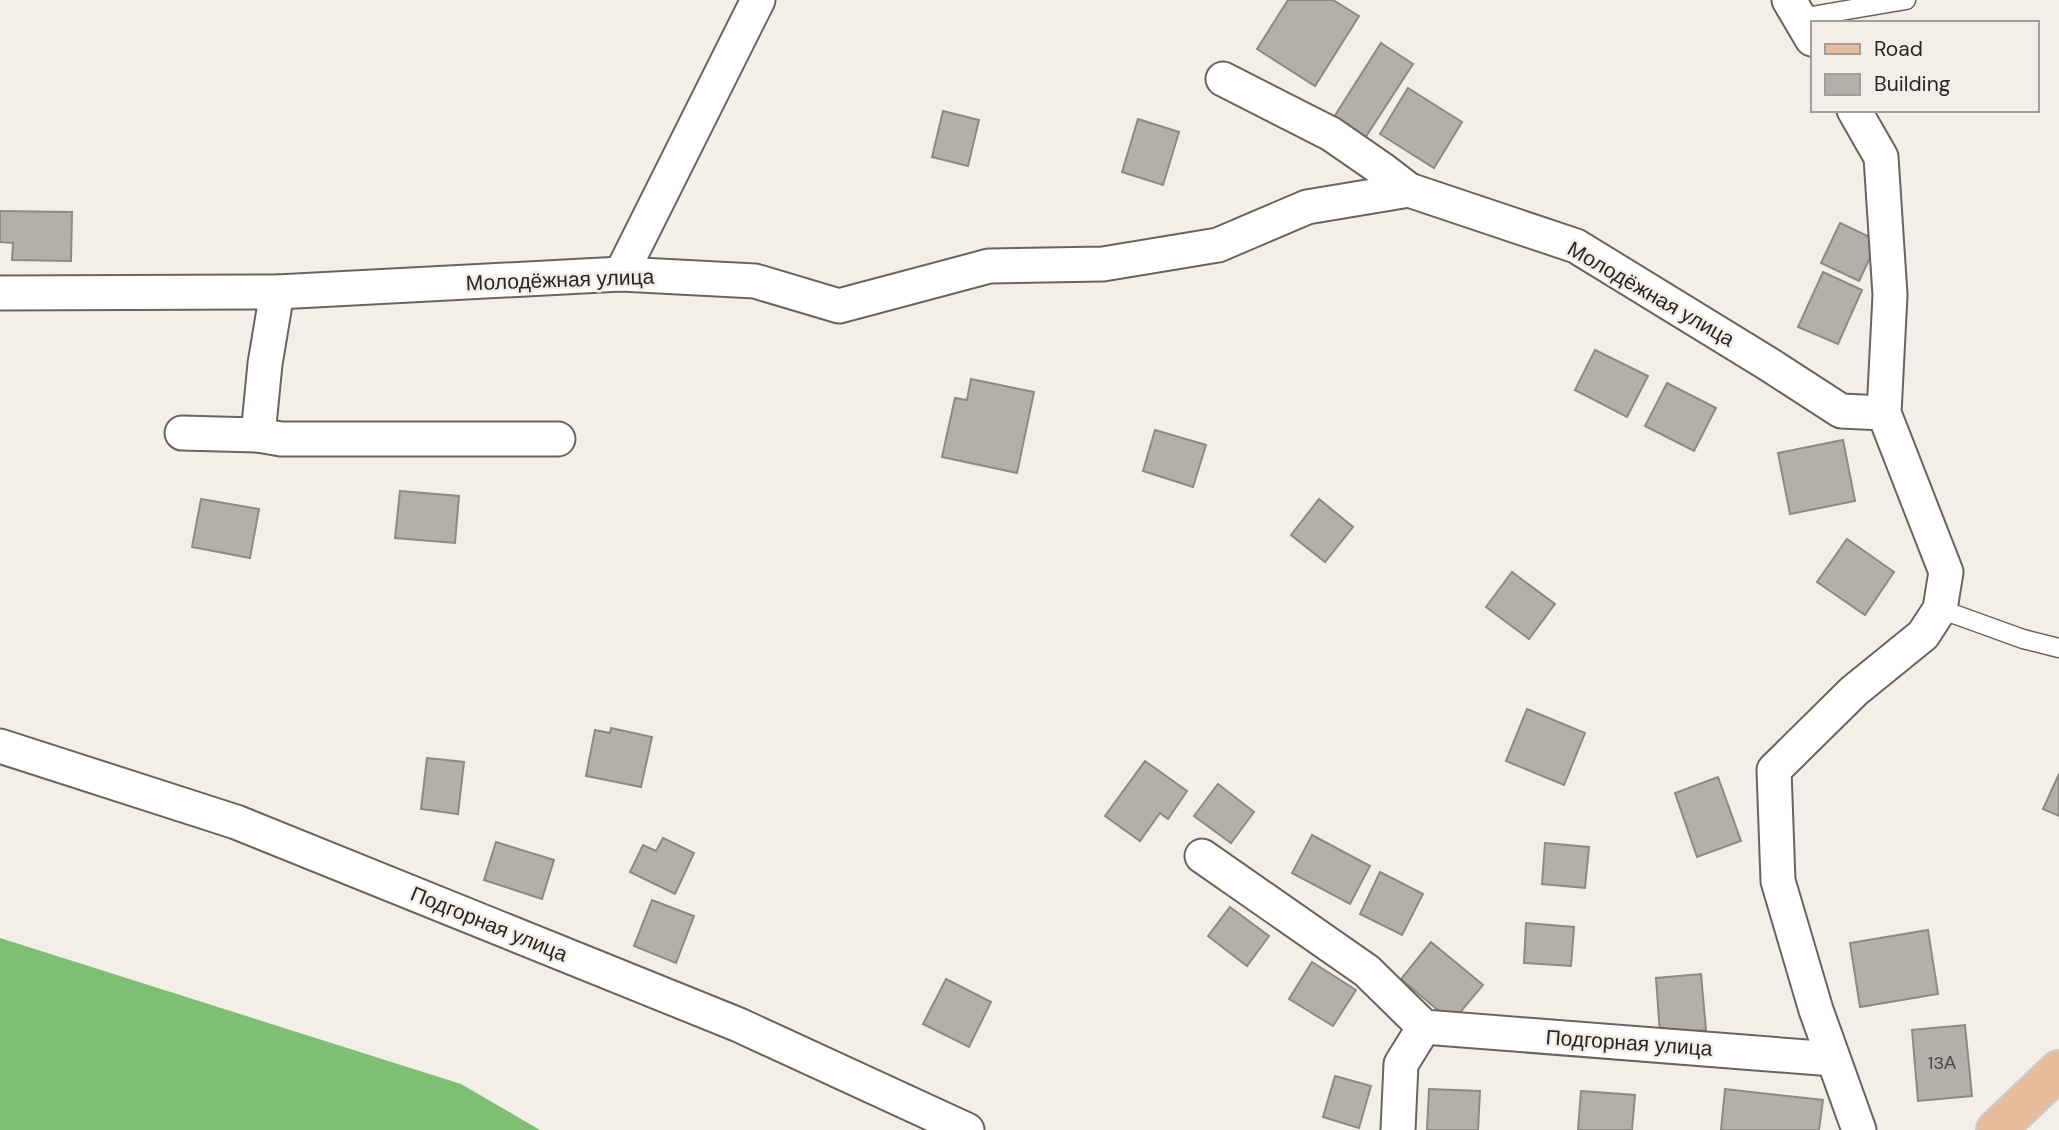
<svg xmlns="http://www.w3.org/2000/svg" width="2059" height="1130" viewBox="0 0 2059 1130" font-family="'DM Sans',sans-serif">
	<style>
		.forest { fill: #7fbf73 }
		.building { fill: #b3afa9; stroke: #8d8983; stroke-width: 2 }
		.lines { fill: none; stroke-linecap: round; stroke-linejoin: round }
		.service-casing { stroke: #69645f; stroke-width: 21 }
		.minor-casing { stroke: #69645f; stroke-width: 37 }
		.primary-casing { stroke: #cbcbca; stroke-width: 42 }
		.service { stroke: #fff; stroke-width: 18 }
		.minor { stroke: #fff; stroke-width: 33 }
		.primary { stroke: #e7bc9d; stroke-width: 38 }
		.labels { text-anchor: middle; stroke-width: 5; stroke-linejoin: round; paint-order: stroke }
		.number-label { font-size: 18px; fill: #4b4845 }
		.street-label { font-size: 21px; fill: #282624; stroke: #f4eee9 }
	</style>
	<rect width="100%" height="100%" fill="#f4eee9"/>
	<path class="forest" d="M0,938L461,1084L540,1130H0Z"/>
	<g class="building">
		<path d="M1288,0H1333L1359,16L1315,86L1257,49Z"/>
		<path d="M1381,43L1413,64L1365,138L1334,117Z"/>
		<path d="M1408,88L1462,122L1434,168L1380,134Z"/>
		<path d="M943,111L979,120L968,166L932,157Z"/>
		<path d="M1138,119L1179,132L1163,185L1122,172Z"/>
		<path d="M0,211L72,212L71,261L12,260L13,243L0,242Z"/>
		<path d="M1840,223L1878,241L1859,281L1821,263Z"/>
		<path d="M1823,272L1862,290L1838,344L1798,327Z"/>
		<path d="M1595,350L1648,376L1627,417L1575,390Z"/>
		<path d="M971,379L1034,392L1017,473L942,457L955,398L967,400Z"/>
		<path d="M1667,383L1716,408L1694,451L1645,426Z"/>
		<path d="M1155,430L1206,445L1193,487L1143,471Z"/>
		<path d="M1843,440L1855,501L1790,514L1778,453Z"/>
		<path d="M400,491L459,496L455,543L395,538Z"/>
		<path d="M201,499L259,509L250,558L192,547Z"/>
		<path d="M1319,499L1353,527L1325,562L1291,535Z"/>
		<path d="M1847,539L1894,572L1865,615L1817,582Z"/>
		<path d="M1512,572L1555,604L1529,639L1486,607Z"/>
		<path d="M1527,709L1585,733L1564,785L1506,761Z"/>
		<path d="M611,728L652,737L641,787L586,776L595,730L610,733Z"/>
		<path d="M427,758L464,762L458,814L421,809Z"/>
		<path d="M1145,761L1187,791L1168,819L1160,813L1140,841L1105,816Z"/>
		<path d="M2059,774V816L2043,809Z"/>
		<path d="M1718,777L1741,841L1697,857L1675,793Z"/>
		<path d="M1218,784L1254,812L1231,843L1194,816Z"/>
		<path d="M1312,835L1370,866L1350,904L1292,873Z"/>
		<path d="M663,838L694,853L675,894L630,872L643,845L656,851Z"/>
		<path d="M496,842L554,860L542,899L484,880Z"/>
		<path d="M1545,843L1589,847L1585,888L1542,884Z"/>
		<path d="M1380,872L1423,894L1402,935L1360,914Z"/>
		<path d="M652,900L694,916L676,963L634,946Z"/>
		<path d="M1230,907L1269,936L1247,966L1208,936Z"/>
		<path d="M1526,923L1574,927L1571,966L1524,963Z"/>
		<path d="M1928,930L1938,994L1860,1007L1850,943Z"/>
		<path d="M1431,942L1483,985L1452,1022L1401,979Z"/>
		<path d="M1312,962L1356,990L1333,1026L1289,999Z"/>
		<path d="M1701,974L1706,1030L1660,1034L1656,978Z"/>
		<path d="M946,979L991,1002L969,1047L923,1024Z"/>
		<path d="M1965,1025L1972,1096L1918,1101L1912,1030Z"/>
		<path d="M1335,1076L1371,1086L1359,1128L1323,1117Z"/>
		<path d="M1429,1089L1480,1091L1478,1130H1427Z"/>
		<path d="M1725,1089L1823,1100L1819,1130H1721Z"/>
		<path d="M1581,1091L1635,1095L1632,1130H1578Z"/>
	</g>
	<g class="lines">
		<defs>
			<g id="service">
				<path d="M1800,18L1906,0"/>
				<path d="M1940,609L2023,639L2059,648"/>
			</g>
			<g id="minor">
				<path d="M1789,0L1812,39"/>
				<path d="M1223,79L1331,134L1383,170L1409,190"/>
				<path d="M1854,110L1881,157L1890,295L1884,413L1946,572L1940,609L1923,635L1854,691L1774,770L1778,881L1816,1010L1859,1130"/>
				<path d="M621,274L758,0"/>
				<path d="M0,293L277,292L621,274L755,281L839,306L989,266L1103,264L1218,245L1307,207L1409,190L1576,246L1770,365L1841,411L1884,413"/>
				<path d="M182,433L258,435L265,364L277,292"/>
				<path d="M258,435L281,439H558"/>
				<path d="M0,746L236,822L739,1025L967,1130"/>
				<path d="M1202,856L1367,971L1424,1027L1833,1059"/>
				<path d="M1398,1130L1401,1064L1424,1027"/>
			</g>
			<path id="primary" d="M1996,1130L2059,1070"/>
		</defs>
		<use href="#service" class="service-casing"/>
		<use href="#minor" class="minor-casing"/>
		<use href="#primary" class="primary-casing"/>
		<use href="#service" class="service"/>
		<use href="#minor" class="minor"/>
		<use href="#primary" class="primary"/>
	</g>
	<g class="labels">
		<g class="number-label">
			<text x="1942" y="1069">13А</text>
		</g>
		<g class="street-label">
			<text transform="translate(560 280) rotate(-2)" y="7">Молодёжная улица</text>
			<text transform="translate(1651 294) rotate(30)" y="7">Молодёжная улица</text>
			<text transform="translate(489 924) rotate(22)" y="7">Подгорная улица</text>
			<text transform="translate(1629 1043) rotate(4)" y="7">Подгорная улица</text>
		</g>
	</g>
	<rect x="1811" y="21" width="228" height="91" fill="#f4eee9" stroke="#a29e9a" stroke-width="2"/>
	<rect x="1825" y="44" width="35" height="10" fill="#e7bc9d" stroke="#a29e9a" stroke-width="2"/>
	<text x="1874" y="56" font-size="21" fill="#282624">Road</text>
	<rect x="1825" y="74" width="35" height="21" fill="#b3afa9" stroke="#a29e9a" stroke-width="2"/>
	<text x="1874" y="91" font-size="21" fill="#282624">Building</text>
</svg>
